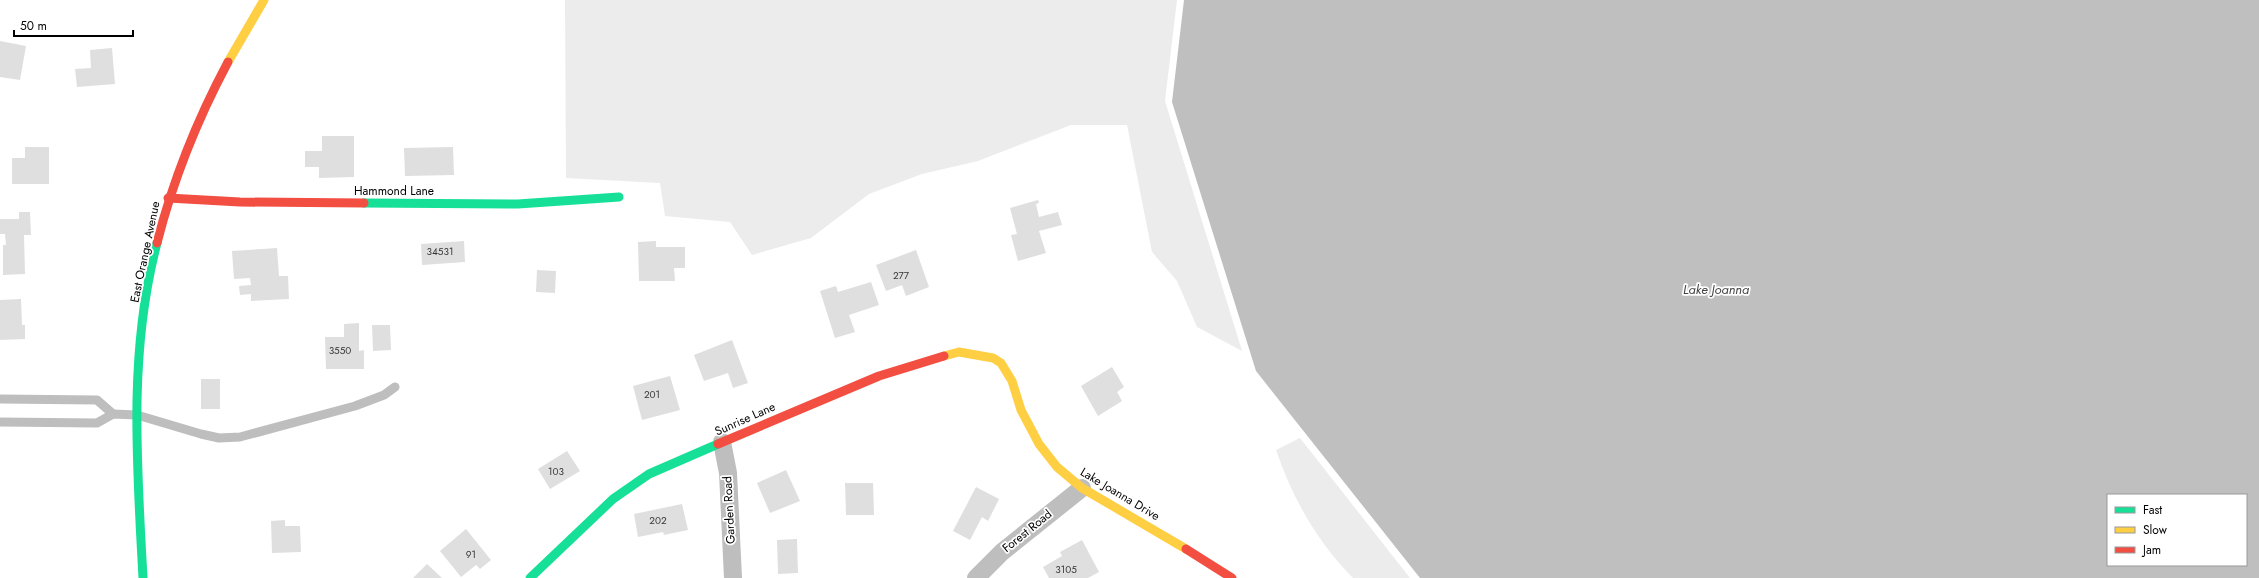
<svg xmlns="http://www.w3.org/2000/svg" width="2259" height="578" viewBox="0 0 2259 578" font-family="Jost,sans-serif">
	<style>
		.green { fill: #ececec }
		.water { fill: #bfbfbf; fill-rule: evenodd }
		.building { fill: #dfdfdf }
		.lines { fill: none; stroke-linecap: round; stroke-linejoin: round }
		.lane { stroke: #bebebe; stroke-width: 9 }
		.street { stroke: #bebebe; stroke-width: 18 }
		.fast { stroke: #16e098; stroke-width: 9 }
		.slow { stroke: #ffcf43; stroke-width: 9 }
		.jam { stroke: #f24e42; stroke-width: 9 }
		.labels { text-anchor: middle; stroke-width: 3.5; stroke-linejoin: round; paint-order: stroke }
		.number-label { font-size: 10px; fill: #383838 }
		.street-label { font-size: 12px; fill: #000; stroke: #fff }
		.water-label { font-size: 13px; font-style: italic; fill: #444; stroke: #fff }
	</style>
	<rect width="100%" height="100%" fill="#fff"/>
	<g class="green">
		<path d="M565,0H1177L1165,101L1243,354L1242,351L1197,327L1177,281L1152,252L1127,125H1071L978,161L922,174L869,194L811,238L752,255L730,222L665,216L660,183L566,178Z"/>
		<path d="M1300,438L1410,578H1353C1317,542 1292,497 1276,450Z"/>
	</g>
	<path class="water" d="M1184,0H2259V578H1420L1256,371L1172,102ZM2108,495H2246V565H2108Z"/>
	<g class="building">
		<path d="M0,41L26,46L20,80L0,77Z"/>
		<path d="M112,48L115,84L77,87L75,69L91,68L90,50Z"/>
		<path d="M322,136H354V177L319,178V167H305V151H322Z"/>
		<path d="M25,147H49V184H12V158H25Z"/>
		<path d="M453,147L454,175L405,176L404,148Z"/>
		<path d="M1038,200L1039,203L1036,204L1039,217L1058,212L1062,225L1039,231L1046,253L1018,261L1011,235L1017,234L1010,208Z"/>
		<path d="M19,212H30L31,235H24L25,274L3,275V245H6L5,234H0V219H19Z"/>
		<path d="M464,241L465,262L422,265L421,244Z"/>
		<path d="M656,241V247H685V268H674L675,281H639L638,242Z"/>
		<path d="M277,248L279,276H288L289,299L251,301V294L240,295L239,286L251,285L250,278L234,279L232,251Z"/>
		<path d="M916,250L929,287L906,296L902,285L886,291L876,265Z"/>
		<path d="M537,270L556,271L555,293L536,292Z"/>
		<path d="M871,282L879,305L849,315L855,332L835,338L820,291L836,286L838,292Z"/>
		<path d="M21,299L22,325H25V339L0,340V300Z"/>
		<path d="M359,323V351L364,350V369H326L325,337H344V324Z"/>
		<path d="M372,325H390L391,350L373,351Z"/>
		<path d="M732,340L748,383L733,388L728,373L704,381L694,355Z"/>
		<path d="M1112,367L1124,387L1117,392L1122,401L1098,416L1081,386Z"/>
		<path d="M670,376L680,410L642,420L633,386Z"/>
		<rect x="201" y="379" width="19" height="30"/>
		<path d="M567,451L580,471L550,489L538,469Z"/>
		<path d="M786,470L800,501L770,513L757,483Z"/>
		<path d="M845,483H873L874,515H846Z"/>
		<path d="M976,487L999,499L988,521L982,517L970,540L953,531Z"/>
		<path d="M682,504L688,530L664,535L663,532L638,537L634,514Z"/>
		<path d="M285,520V526H300L301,552L272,553L271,521Z"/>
		<path d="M466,529L491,560L480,569L476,565L461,577L440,551Z"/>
		<path d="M797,539L798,573L778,574L777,540Z"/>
		<path d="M1082,540L1099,572L1088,578H1049L1043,567L1062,556L1060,552Z"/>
		<path d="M427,564L442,578H413Z"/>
	</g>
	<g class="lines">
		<g class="lane">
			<path d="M0,399L97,400L113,414"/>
			<path d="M0,422L97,423L113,414L137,415L201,434L219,438L240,437L355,406L384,395L395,387"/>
		</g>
		<g class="street">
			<path d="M722,442L728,473L733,578"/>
			<path d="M976,578L1002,552L1082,488"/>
		</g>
		<g class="fast">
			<path d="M364,203L518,204L619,197"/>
			<path d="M143,578C137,466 128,352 157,243"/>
			<path d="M530,578L613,499L649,474L718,444"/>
		</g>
		<g class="slow">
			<path d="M228,62L264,0"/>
			<path d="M944,356L959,352L993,358L1001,363L1012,381L1021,410L1039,444L1057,467L1082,488L1186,549"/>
		</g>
		<g class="jam">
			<path d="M168,198L240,202L364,203"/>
			<path d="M157,243C173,180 197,120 228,62"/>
			<path d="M718,444L879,376L944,356"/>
			<path d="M1186,549L1232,578"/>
		</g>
	</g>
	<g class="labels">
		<g class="number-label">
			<text x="440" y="255">34531</text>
			<text x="901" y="279">277</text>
			<text x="340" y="354">3550</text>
			<text x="652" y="398">201</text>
			<text x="556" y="475">103</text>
			<text x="658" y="524">202</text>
			<text x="471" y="558">91</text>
			<text x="1066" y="573">3105</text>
		</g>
		<g class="street-label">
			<text x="394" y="195">Hammond Lane</text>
			<text transform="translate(145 252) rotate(-78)" y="4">East Orange Avenue</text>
			<text transform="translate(745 419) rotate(-24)" y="4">Sunrise Lane</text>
			<text transform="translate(1120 494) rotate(31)" y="4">Lake Joanna Drive</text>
			<text transform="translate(729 510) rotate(-93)" y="4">Garden Road</text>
			<text transform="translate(1027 531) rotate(-39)" y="4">Forest Road</text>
		</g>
		<g class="water-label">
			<text x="1716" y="294">Lake Joanna</text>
		</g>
	</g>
	<rect x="2107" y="494" width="140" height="72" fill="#ffffff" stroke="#999999"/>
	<rect x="2115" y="507" width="20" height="6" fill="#16e098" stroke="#999999"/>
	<text x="2143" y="514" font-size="12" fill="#000000">Fast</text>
	<rect x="2115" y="527" width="20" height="6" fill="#ffcf43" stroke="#999999"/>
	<text x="2143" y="534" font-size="12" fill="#000000">Slow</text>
	<rect x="2115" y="547" width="20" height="6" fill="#f24e42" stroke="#999999"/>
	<text x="2143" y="554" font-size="12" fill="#000000">Jam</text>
	<path d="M14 30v6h119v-6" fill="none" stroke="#000000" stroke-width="2"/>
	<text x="20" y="30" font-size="12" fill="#000000" stroke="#ffffff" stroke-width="3" paint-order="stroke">50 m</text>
</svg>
